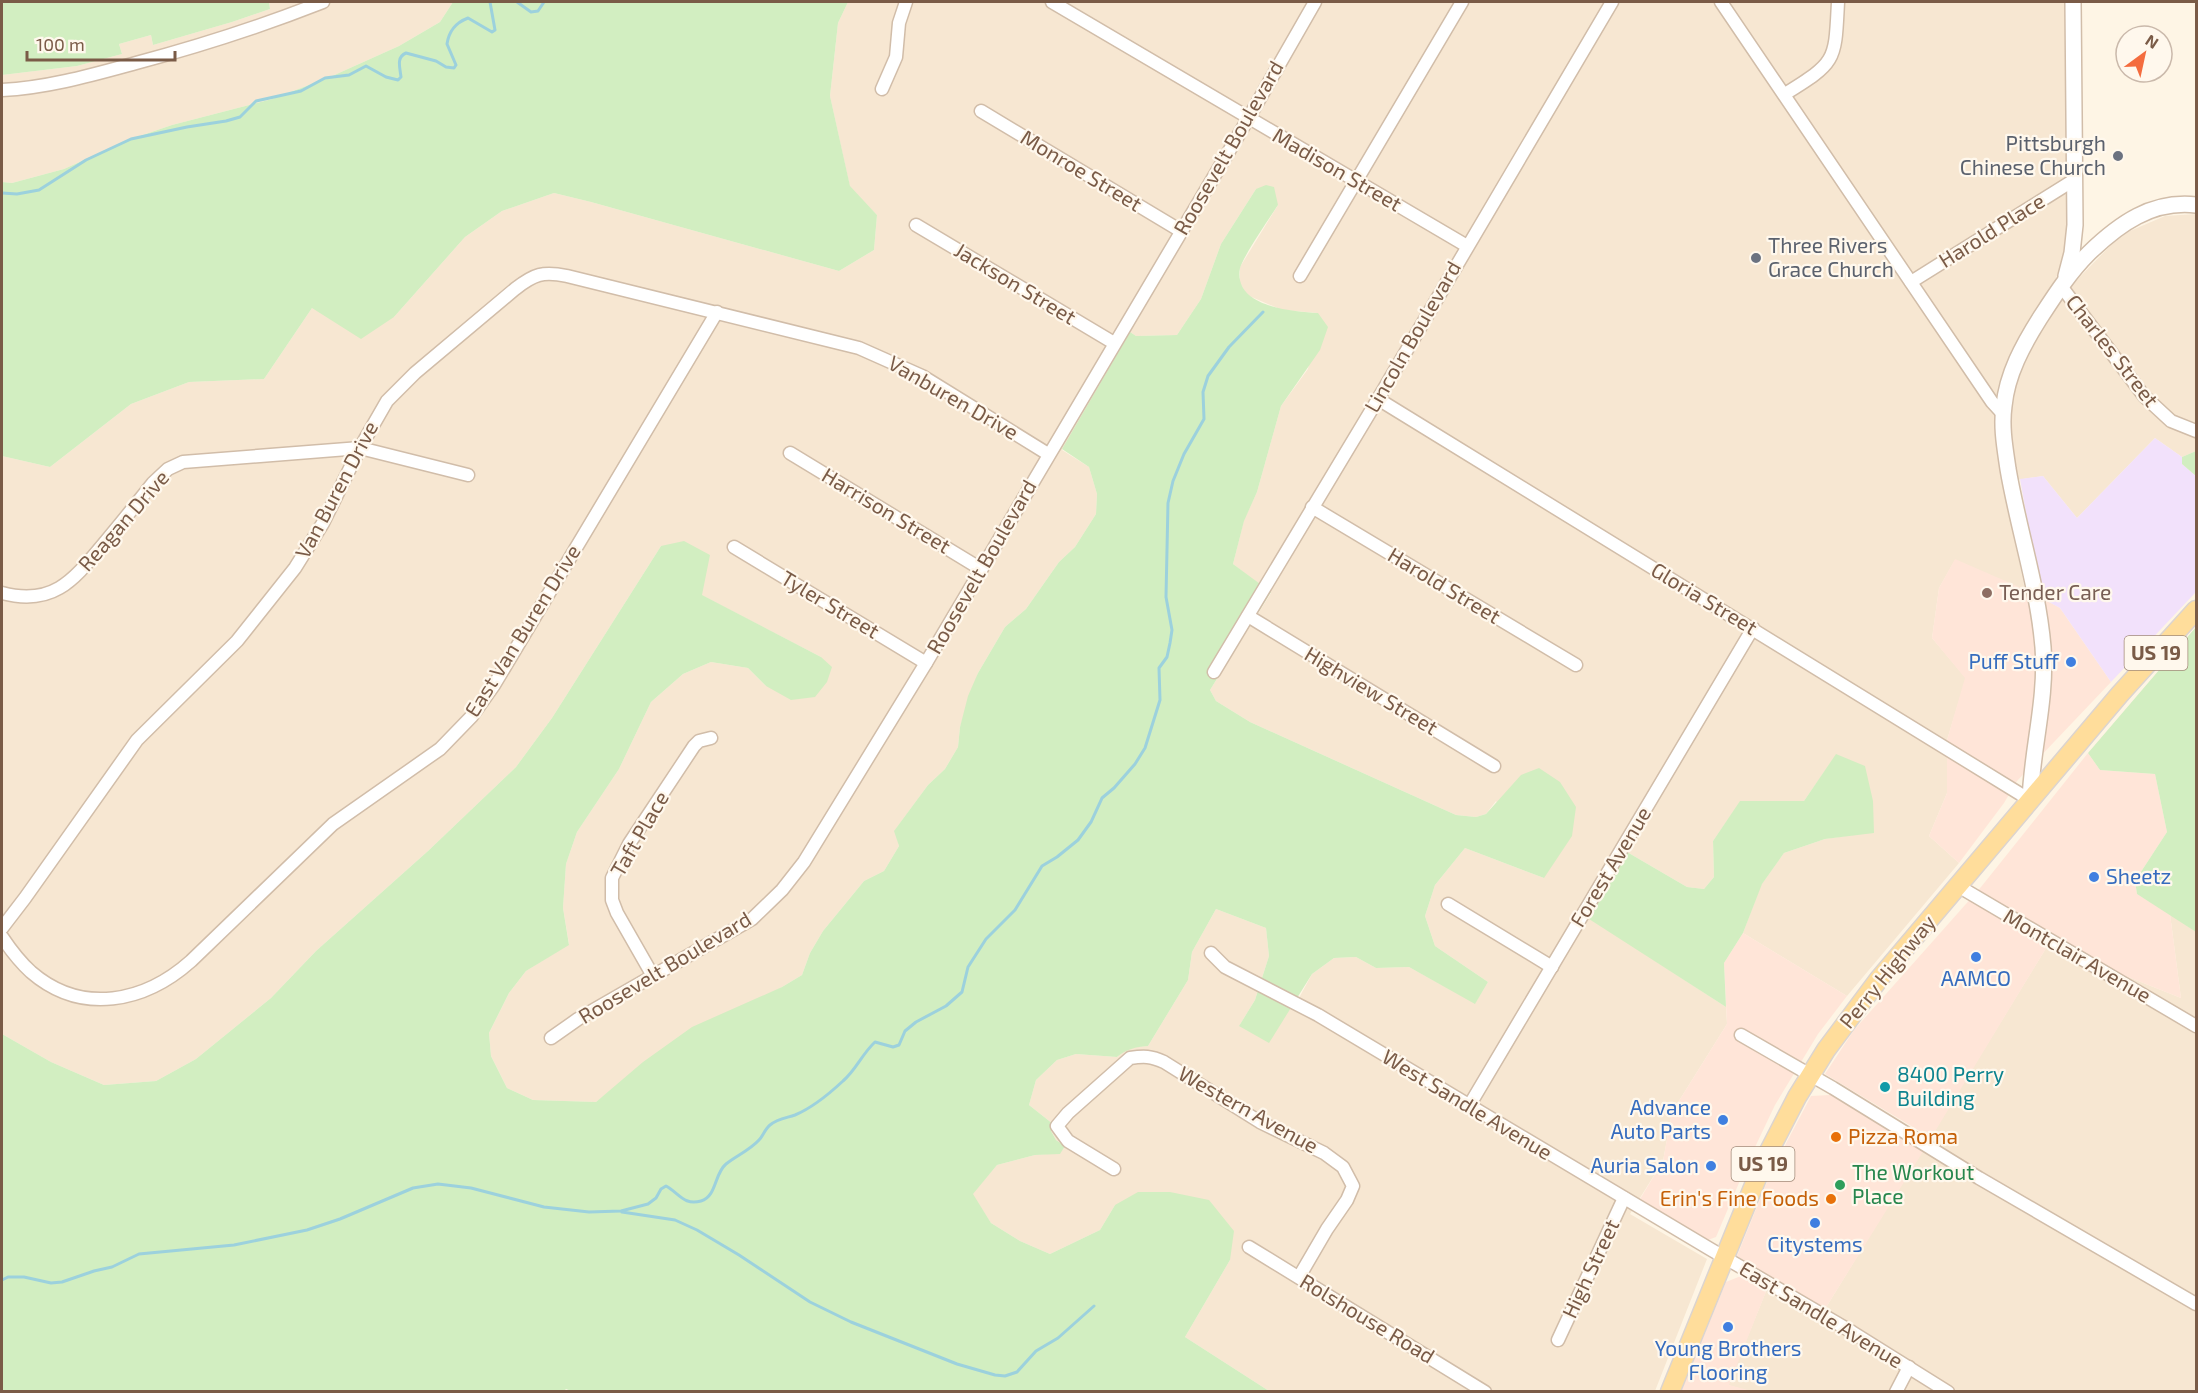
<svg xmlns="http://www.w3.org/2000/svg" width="2198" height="1393" viewBox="0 0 2198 1393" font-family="'Exo 2',sans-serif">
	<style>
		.residential { fill: #f7e7d2 }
		.commercial { fill: #ffe5d8 }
		.education { fill: #f2e1fb }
		.green { fill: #d2eec1 }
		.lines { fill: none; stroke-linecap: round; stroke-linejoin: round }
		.stream { stroke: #9cd1dd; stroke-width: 3 }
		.minor-casing { stroke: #d1bda9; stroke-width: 15 }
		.tertiary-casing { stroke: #d1bda9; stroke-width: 18 }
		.primary-casing { stroke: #dcd4cf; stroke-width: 21 }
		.minor { stroke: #fff; stroke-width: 12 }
		.tertiary { stroke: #fff; stroke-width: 15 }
		.primary { stroke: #ffdd9b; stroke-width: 18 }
		.worship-dot { fill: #6b7280; stroke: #fff8ed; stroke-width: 2 }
		.education-dot { fill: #8d6e63; stroke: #fff8ed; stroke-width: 2 }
		.shop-dot { fill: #3f7fe0; stroke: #fff8ed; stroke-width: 2 }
		.culture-dot { fill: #0f9aa8; stroke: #fff8ed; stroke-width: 2 }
		.food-dot { fill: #e8710a; stroke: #fff8ed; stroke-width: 2 }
		.leisure-dot { fill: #2e9e5b; stroke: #fff8ed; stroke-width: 2 }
		.labels { text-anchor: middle; stroke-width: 4.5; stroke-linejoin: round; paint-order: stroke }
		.shield { fill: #fff8ed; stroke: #a28a79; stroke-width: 1.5 }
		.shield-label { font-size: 20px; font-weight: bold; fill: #7a5b47 }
		.worship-label { font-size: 21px; fill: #5b616d; stroke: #fff8ed; text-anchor: end }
		.street-label { font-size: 21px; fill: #7a5b47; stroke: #fff8ed }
		.education-label { font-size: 21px; fill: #785e54; stroke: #fff8ed; text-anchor: start }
		.shop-label { font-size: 21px; fill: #366cbe; stroke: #fff8ed; text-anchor: end }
		.culture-label { font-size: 21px; fill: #0d838f; stroke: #fff8ed; text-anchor: start }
		.food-label { font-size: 21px; fill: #c56008; stroke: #fff8ed; text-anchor: start }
		.leisure-label { font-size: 21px; fill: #27864d; stroke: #fff8ed; text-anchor: start }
	</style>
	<rect width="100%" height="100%" fill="#fef5e5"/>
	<g class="residential">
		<path d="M269,2H453L440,22L399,46L330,77L272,99L172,125L131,139L64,169L12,183L2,182V75L77,66L122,54L119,44L151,35L153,45L232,22L270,9Z"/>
		<path d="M848,2H2065L2067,214L2064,259L2056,278L2072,285L2113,243L2130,231L2165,216L2196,214V451L2182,457L2155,438L2077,518L2043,476L2003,482L2025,590L1955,560L1939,588L1932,638L1966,678L1947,740V793L1929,836L1959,863L1847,996L1743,933L1761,885L1784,853L1825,839L1873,832L1836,755L1804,801L1740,802L1713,841L1714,877L1704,889L1687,887L1627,852L1589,918L1726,1007L1727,1024L1672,1112L1663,1161L1630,1214L1707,1259L1655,1391L1494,1392L1490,1389L1489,1392L1269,1391L1185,1337L1230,1260L1115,1205L1100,1230L1050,1254L1020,1241L991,1223L972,1194L997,1165L1035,1155L1060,1153L1065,1146L1056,1140L1051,1131L1053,1124L1029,1105L1036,1080L1057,1060L1076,1054L1117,1057L1124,1051L1135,1047L1148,1046L1188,980L1192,952L1216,909L1266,928L1269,956L1255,1000L1239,1026L1299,998L1312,974L1334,958L1356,957L1376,968L1409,967L1475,1003L1488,982L1435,946L1425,916L1435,885L1465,848L1544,878L1496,801L1486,814L1476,817L1456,815L1250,722L1216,701L1210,690L1271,593L1233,564L1244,520L1257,492L1281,406L1308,369L1318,313L1282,310L1247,295L1240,283V267L1278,205L1256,189L1221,244L1201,299L1177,335L1136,336L1130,332L1062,450L1089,467L1097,494L1096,514L1075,547L1059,562L1026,609L1005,627L978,673L960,727L958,747L945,769L928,785L895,830L899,846L884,871L864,881L823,931L810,953L802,975L614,1088L596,1102L533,1100L507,1088L491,1056L489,1033L509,993L526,971L569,944L563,908L566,864L577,832L619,769L651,702L683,674L711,662L748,668L766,686L821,657L701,595L661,546L552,718L516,767L428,851L316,951L271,998L196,1059L156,1081L104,1085L51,1062L2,1034V456L50,467L131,404L189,382L264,379L312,308L394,317L465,237L502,211L554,193L591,202L839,271L874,250L877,215L850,187L830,96L838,23Z"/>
		<path d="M2170,914L2196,932V1391L1752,1392L1728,1385L1769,1284L1822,1314L2048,945L2181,998Z"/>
	</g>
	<g class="commercial">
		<path d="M1955,559L2035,594L2060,608L2111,682L2017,781L2004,803L1959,863L1929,836L1947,793V740L1965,678L1932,638L1939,588Z"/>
		<path d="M2088,753L2100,770L2155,774L2167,832L2135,881L2137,894L2170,914L2181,998L2048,945L1931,1138L1825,1074L1854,1030L1981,887Z"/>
		<path d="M1743,933L1847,996L1818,1034L1775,1105L1747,1164L1716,1237L1708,1240L1640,1199L1663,1161L1672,1112L1727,1024L1724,963Z"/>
		<path d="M1830,1095L1924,1150L1825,1309L1737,1256L1771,1172L1811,1096Z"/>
		<path d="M1741,1276L1767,1289L1729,1385L1752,1391L1681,1392L1726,1282Z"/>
	</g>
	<path class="education" d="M2155,438L2182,457V464L2196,476V592L2111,682L2060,608L2045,600L2030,535L2020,479L2043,476L2077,518Z"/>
	<g class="green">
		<path d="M2,2H269L270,9L232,22L153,45L151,35L119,44L122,54L77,66L2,75Z"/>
		<path d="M453,2H848L838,23L830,96L850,186L877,215L874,250L839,271L591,202L554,193L502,211L465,237L394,317L361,339L312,308L264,379L189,382L131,404L50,467L2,456V182L12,183L64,169L131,139L172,125L272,99L330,77L399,46L440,22Z"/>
		<path d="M1266,185L1274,187L1278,205C1270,217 1243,257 1240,268C1233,307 1291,311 1318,313L1328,327L1320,350L1281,406L1257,492L1244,521L1233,564L1271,592L1210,690L1216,701L1250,722L1456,815L1476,817L1486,814L1521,775L1539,768L1560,782L1576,807L1572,836L1544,878L1465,848L1435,885L1425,916L1435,946L1488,982L1475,1004L1409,967L1376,968L1356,957L1334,958L1312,974L1269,1043L1239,1026L1255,1000L1269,956L1266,928L1216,909L1192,952L1188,980L1148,1046C1135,1047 1127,1049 1117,1057L1076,1054L1057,1060L1036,1080L1029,1105L1053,1124L1051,1131L1056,1140L1065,1146L1060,1154L1035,1155L997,1165L973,1194L991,1223L1020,1241L1050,1254L1100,1230L1115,1205L1138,1192H1170L1209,1200L1234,1231L1230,1260L1185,1337L1269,1391L574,1392L566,1389L563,1392L2,1391V1034L51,1062L104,1085L156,1081L196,1059L271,998L316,951L428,851L516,767L552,718L661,546L684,541L710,555L702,595L821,657L832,667L827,682L815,697L791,700L766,686L748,668L711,662L683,674L651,702L619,769L577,832L566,864L563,908L569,945L526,971L509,993L489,1033L491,1056L507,1088L533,1100L596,1102L643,1062L692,1027L782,987L802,975L810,953L823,931L864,881L884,871L899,846L894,831L928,785L945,769L958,747L960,727L968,696L978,673L1005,627L1026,609L1059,562L1075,547L1096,514L1097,494L1089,467L1062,449L1130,332L1136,336L1177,335L1201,299L1221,244L1256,189Z"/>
		<path d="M2196,451V476L2182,464V457Z"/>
		<path d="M2196,627V932L2137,894L2135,881L2167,832L2155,774L2100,770L2088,753Z"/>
		<path d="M1836,754L1865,766L1873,801L1874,833L1825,839L1784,853L1762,884L1743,933L1724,963L1726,1007L1589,919L1627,852L1687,887L1704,889L1714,877L1713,841L1740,801H1804Z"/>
	</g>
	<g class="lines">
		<g class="stream">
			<path d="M517,2L531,12L538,11L544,2"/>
			<path d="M2,193L17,194L39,190L86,160L131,139L187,127L226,121L240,117L256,101L301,91L325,78L349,75L366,66L386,77L398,80L401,77C400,68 396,57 406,53L436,61L446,67L454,68L456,65L447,44C449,31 455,23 468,18L492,32L495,30L490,2"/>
			<path d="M622,1212L675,1220L697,1230L739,1255L810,1302L851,1322L957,1364L995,1375L1005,1376L1017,1372L1036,1351L1058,1338L1094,1306"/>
			<path d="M2,1280L8,1277H24L51,1283L62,1282L94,1271L112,1267L139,1254L234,1245L307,1230L340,1219L413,1188L438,1184L471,1188L544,1207L589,1212L621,1211L648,1204L656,1198L661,1189L666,1186C679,1193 684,1206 701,1201C717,1196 714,1174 726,1164C736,1156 750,1150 759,1140C763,1136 765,1129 770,1125C777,1119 786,1118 795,1115C812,1108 829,1094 843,1081C856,1070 862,1054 875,1042L893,1047L899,1045L905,1031L916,1022L946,1006L962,992L968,967L986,939L1015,910L1042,866L1057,857L1078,840L1091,822L1102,798L1114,788L1135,764L1145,748L1160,700L1159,668L1167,657L1170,643L1172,630L1166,597L1168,503L1173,481L1184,454L1204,419L1203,392L1208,376L1229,347L1263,312"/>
		</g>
		<defs>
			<g id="minor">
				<path d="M1052,2L1467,246"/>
				<path d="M1721,2L1992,402L2003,414"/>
				<path d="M882,89L896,57L899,23L906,2"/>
				<path d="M2,90C47,88 92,75 136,63C200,46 262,26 323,2"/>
				<path d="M1785,94C1837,62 1835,61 1838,2"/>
				<path d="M981,111L1181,231"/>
				<path d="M916,225L1114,343"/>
				<path d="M1300,276L1462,2"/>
				<path d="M1911,282L2074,180"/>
				<path d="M2061,286L2144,396L2171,421L2196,431"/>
				<path d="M1378,399L2030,800"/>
				<path d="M790,453L981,569"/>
				<path d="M1312,507L1576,665"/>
				<path d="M734,547L926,663"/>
				<path d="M2,593C55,607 75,578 106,541C122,522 138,502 153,483L168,469L183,462L360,448L468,475"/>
				<path d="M1248,616L1494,766"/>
				<path d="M1214,672L1378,399L1612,2"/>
				<path d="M1958,886L2196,1026"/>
				<path d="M1448,904L1552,967"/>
				<path d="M2,928L25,898L137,740L237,641L295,568L323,523L360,448L387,401L415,373L515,289C534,274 543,271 567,276L859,348L922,376L1048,454"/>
				<path d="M2,937C10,949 20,962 31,972C82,1016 145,1002 191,961L333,824L440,749L472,716L494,685L717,312"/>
				<path d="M1211,953L1225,967L1318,1015L1710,1249L1852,1332L1948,1392"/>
				<path d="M653,976L617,913L612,900V878L629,844L694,746L699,741L711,738"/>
				<path d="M1741,1035L1833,1088L1979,1178L2196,1304"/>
				<path d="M551,1038L578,1019L752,919L782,890L804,862L926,663L1248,119L1315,2"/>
				<path d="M1469,1106L1753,628"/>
				<path d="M1114,1169L1068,1141L1057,1126L1068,1113L1130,1058C1144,1056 1151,1056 1164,1062L1260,1122L1324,1153L1343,1167L1353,1186L1347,1200L1327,1229L1299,1277"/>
				<path d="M1249,1247L1485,1392"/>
				<path d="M1558,1340L1624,1198"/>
				<path d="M1896,1392L1909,1367"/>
			</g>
			<g id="tertiary">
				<path d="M2066,276L2072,253L2075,225L2073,2"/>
				<path d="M2030,800C2032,748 2047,699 2043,647C2038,587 2018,528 2008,469C2005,448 2001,427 2004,406C2007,374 2023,345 2040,318C2055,295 2069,273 2089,253C2119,224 2152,200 2196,205"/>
			</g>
			<path id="primary" d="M1670,1392L1763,1163L1797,1097L1826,1050L1879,979L2120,694L2196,610"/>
		</defs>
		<use href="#minor" class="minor-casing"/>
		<use href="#tertiary" class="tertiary-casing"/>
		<use href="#primary" class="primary-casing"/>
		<use href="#minor" class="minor"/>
		<use href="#tertiary" class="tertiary"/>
		<use href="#primary" class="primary"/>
	</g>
	<g class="worship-dot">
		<circle cx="2118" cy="156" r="6"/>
		<circle cx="1756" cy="258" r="6"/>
	</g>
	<circle class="education-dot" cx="1987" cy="593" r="6"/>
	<g class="shop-dot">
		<circle cx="2071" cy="662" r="6"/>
		<circle cx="2094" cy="877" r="6"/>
		<circle cx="1976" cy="957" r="6"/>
		<circle cx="1723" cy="1120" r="6"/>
		<circle cx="1711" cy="1166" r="6"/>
		<circle cx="1815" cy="1223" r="6"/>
		<circle cx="1728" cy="1327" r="6"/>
	</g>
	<circle class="culture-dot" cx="1885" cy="1087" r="6"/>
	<g class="food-dot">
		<circle cx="1836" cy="1137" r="6"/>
		<circle cx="1831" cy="1199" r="6"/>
	</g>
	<circle class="leisure-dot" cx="1840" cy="1185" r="6"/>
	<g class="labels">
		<g class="shield">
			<rect x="2124.5" y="636" width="63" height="34" rx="4.5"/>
			<rect x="1731.5" y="1147" width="63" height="34" rx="4.5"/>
		</g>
		<g class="shield-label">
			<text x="2156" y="660">US 19</text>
			<text x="1763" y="1171">US 19</text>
		</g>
		<g class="worship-label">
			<text x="2106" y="151">Pittsburgh<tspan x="2106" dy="24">Chinese Church</tspan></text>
			<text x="1768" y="253" text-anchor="start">Three Rivers<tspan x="1768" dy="24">Grace Church</tspan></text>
		</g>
		<g class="street-label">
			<text transform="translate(1229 148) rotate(-60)" y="7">Roosevelt Boulevard</text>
			<text transform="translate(1337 170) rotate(30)" y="7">Madison Street</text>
			<text transform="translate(1081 171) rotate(31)" y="7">Monroe Street</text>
			<text transform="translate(1992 231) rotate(-32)" y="7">Harold Place</text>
			<text transform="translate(1015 284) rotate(31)" y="7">Jackson Street</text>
			<text transform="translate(1413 337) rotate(-60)" y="7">Lincoln Boulevard</text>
			<text transform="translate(2112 351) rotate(52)" y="7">Charles Street</text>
			<text transform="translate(953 398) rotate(30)" y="7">Vanburen Drive</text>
			<text transform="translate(337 490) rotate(-62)" y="7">Van Buren Drive</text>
			<text transform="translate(886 511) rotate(31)" y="7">Harrison Street</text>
			<text transform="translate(124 521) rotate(-49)" y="7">Reagan Drive</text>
			<text transform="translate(982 567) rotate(-60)" y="7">Roosevelt Boulevard</text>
			<text transform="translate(1444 586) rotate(31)" y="7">Harold Street</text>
			<text transform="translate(1704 599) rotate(31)" y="7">Gloria Street</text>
			<text transform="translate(830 605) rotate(31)" y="7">Tyler Street</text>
			<text transform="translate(523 631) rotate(-58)" y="7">East Van Buren Drive</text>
			<text transform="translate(1371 691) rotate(31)" y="7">Highview Street</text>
			<text transform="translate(640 834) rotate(-60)" y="7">Taft Place</text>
			<text transform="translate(1611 867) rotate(-59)" y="7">Forest Avenue</text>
			<text transform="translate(2077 956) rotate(30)" y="7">Montclair Avenue</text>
			<text transform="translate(665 968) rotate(-31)" y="7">Roosevelt Boulevard</text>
			<text transform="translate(1888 972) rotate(-51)" y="7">Perry Highway</text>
			<text transform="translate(1467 1105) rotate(31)" y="7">West Sandle Avenue</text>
			<text transform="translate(1248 1110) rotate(29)" y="7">Western Avenue</text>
			<text transform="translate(1591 1269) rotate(-65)" y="7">High Street</text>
			<text transform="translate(1821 1315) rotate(31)" y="7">East Sandle Avenue</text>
			<text transform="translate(1367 1319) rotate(31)" y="7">Rolshouse Road</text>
		</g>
		<g class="education-label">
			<text x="1999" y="600">Tender Care</text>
		</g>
		<g class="shop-label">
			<text x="2059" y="669">Puff Stuff</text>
			<text x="2106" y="884" text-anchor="start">Sheetz</text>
			<text x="1976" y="986" text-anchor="middle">AAMCO</text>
			<text x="1711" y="1115">Advance<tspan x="1711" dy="24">Auto Parts</tspan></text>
			<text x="1699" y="1173">Auria Salon</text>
			<text x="1815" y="1252" text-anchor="middle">Citystems</text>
			<text x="1728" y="1356" text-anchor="middle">Young Brothers<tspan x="1728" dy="24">Flooring</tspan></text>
		</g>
		<g class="culture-label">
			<text x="1897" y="1082">8400 Perry<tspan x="1897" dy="24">Building</tspan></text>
		</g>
		<g class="food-label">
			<text x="1848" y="1144">Pizza Roma</text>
			<text x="1819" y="1206" text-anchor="end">Erin's Fine Foods</text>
		</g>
		<g class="leisure-label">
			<text x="1852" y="1180">The Workout<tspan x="1852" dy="24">Place</tspan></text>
		</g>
	</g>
	<rect width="2198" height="1393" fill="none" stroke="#7a5b47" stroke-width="6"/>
	<g transform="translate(2144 54) rotate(33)"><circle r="28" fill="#fff8ed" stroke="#cab9ab" stroke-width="1.5"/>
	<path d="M0-4.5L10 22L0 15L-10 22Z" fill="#f46c3e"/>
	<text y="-9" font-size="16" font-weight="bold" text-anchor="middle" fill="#7a5b47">N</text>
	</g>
	<path d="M27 51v9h148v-9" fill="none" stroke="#7a5b47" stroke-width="3"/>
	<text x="36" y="51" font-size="18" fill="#7a5b47" stroke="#fff8ed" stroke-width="4.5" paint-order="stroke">100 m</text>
</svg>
